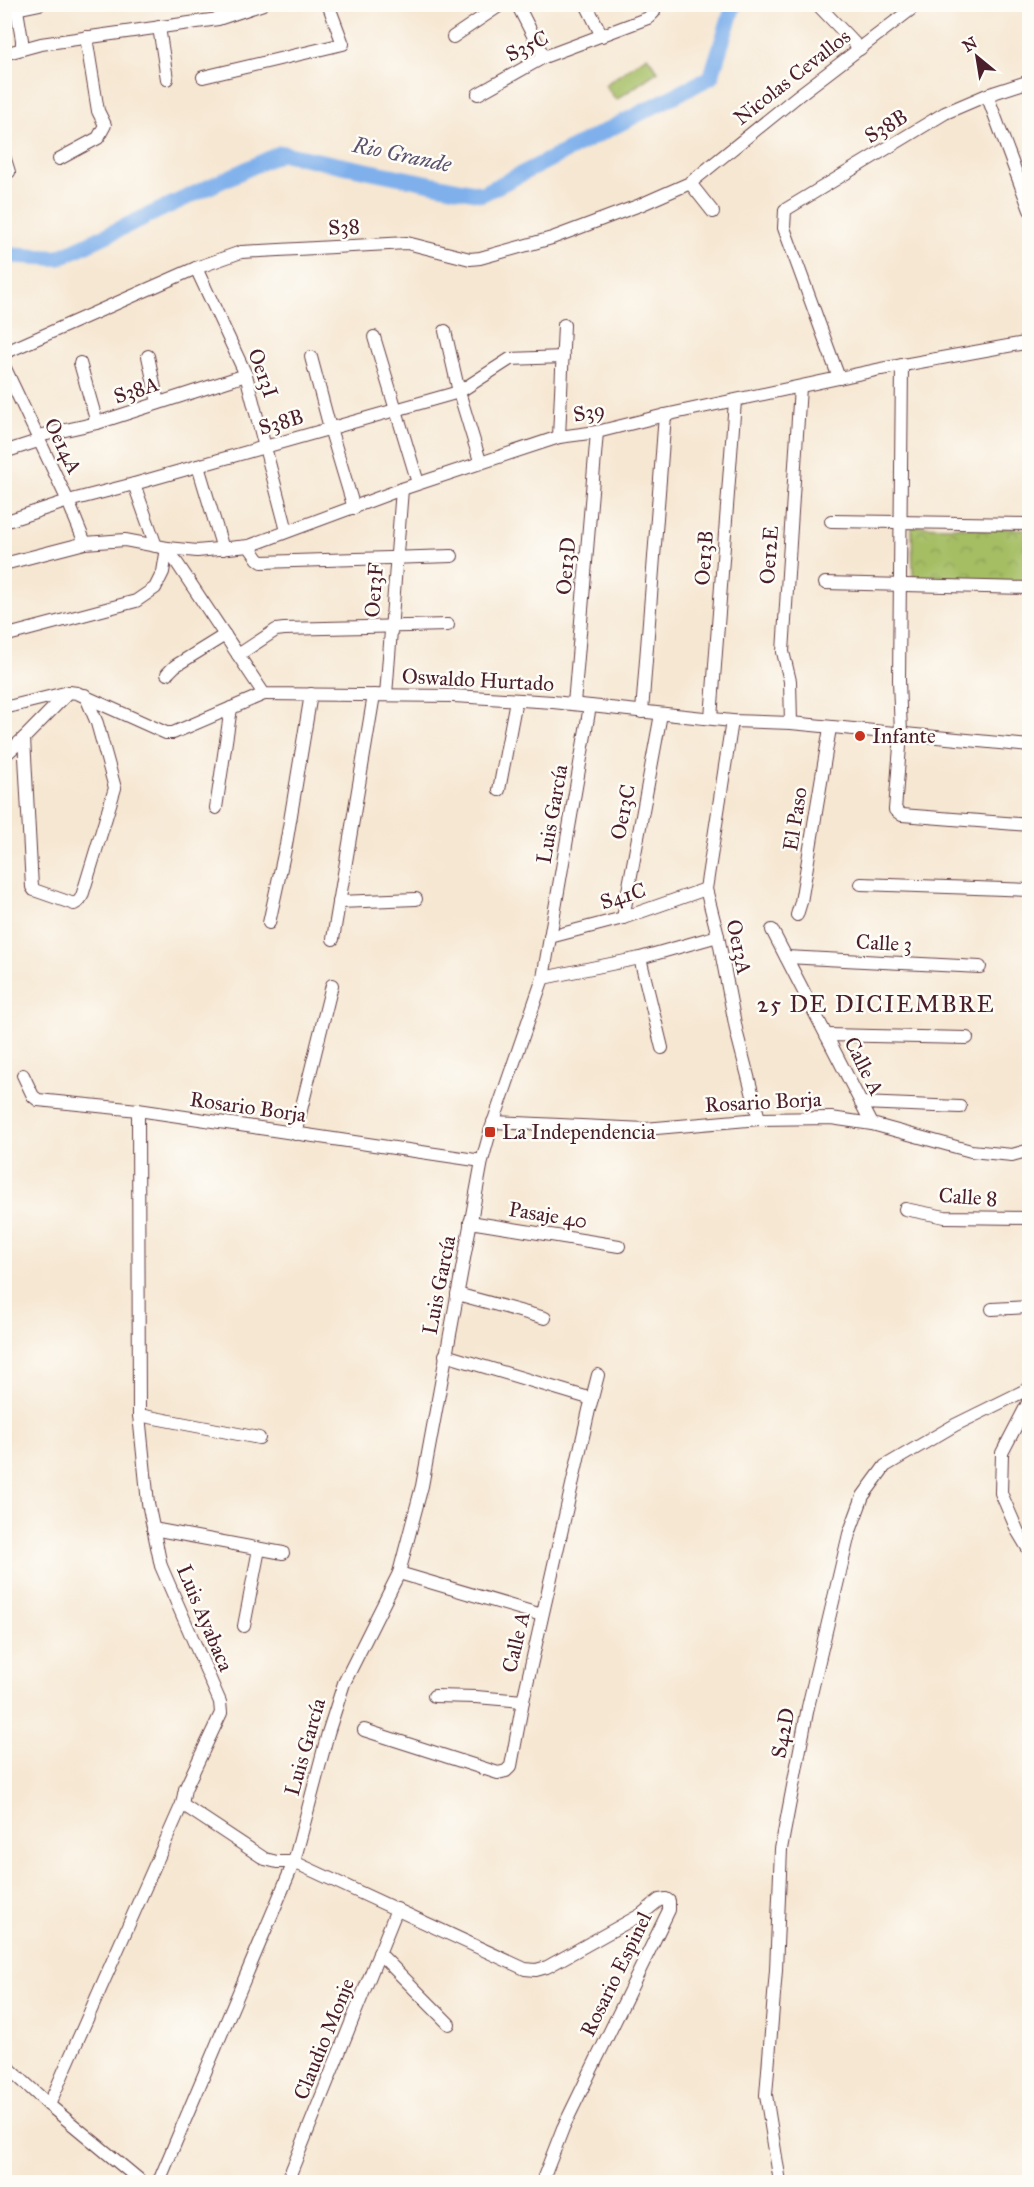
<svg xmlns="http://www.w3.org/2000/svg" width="1034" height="2187" viewBox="0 0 1034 2187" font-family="'IM FELL Great Primer',serif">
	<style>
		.park { fill: url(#park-crowns); stroke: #786e48; stroke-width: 1.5 }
		.pitch { fill: #a5be64; stroke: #786e48; stroke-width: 1.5 }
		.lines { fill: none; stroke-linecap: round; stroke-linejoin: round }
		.river { stroke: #7fb0eb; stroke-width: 16 }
		.minor-casing { stroke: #643d44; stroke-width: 14 }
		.minor { stroke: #fff; stroke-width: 12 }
		.poi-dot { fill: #c8321e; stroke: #fdfcf7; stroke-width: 2 }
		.labels { text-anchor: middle; stroke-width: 5; stroke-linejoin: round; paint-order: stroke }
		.street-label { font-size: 21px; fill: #4a1f2b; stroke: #fdfcf7 }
		.poi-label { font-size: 21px; fill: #4a1f2b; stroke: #fdfcf7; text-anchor: start }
		.water-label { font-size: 22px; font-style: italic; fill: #5d526e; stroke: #fdfcf7 }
		.quarter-label { font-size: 24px; letter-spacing: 1.5px; fill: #4a1f2b; stroke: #fdfcf7 }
	</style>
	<defs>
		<pattern id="park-crowns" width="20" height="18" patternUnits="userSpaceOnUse" patternTransform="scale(1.5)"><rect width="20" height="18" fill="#a5be64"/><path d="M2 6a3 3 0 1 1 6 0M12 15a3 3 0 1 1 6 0" fill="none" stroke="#889a53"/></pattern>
	</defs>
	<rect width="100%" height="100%" fill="#fdfcf7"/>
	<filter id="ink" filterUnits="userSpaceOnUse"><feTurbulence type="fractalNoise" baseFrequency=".0167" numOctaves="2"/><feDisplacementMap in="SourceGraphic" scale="12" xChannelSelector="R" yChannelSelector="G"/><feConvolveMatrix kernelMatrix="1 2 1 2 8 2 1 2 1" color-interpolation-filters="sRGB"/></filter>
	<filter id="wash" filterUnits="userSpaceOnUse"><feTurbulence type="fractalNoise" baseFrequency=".008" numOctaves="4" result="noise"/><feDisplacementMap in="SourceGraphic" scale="24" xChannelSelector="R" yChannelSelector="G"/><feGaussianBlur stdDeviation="1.35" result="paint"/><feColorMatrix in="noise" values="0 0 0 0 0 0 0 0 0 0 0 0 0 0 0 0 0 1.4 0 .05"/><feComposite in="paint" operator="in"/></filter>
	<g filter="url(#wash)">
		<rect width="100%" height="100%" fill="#f6e7d2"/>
		<path class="park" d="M912,526L1029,529V584L913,581Z"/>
		<path class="pitch" d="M647,56L658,71L616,100L605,85Z"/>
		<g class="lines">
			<path class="river" d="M4,255L58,258L281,153L482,194L711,77L734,4"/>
		</g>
	</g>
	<g filter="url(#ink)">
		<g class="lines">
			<defs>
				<g id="minor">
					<path d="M16,4L22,40V49"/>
					<path d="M517,4L544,57"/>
					<path d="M586,4L602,36"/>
					<path d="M817,4L860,49"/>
					<path d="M16,9L40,4"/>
					<path d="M159,27L167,79"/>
					<path d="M453,37L502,4"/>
					<path d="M4,54L41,44L218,19L263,4"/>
					<path d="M203,77L343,44L328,4"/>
					<path d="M478,94L544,57L648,18L654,12V4"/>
					<path d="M987,95L1030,210"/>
					<path d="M4,156L9,172"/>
					<path d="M59,159L98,138L105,125L98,111L86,37"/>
					<path d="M690,183L713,212"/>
					<path d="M196,268L246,375L287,531"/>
					<path d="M445,331L459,392L480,461"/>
					<path d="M374,337L418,483"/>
					<path d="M4,353L196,268L241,252L407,243L470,259L480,258L552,238L640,205L690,183L799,95L918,4"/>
					<path d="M148,356L158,403"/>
					<path d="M311,357L330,428L354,508"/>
					<path d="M80,363L97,423"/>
					<path d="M902,365L899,680L901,734L895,810L902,815L1030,825"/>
					<path d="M4,366L68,501L85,543"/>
					<path d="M839,378L784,228L785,210L945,113L987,95L1030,81"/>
					<path d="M559,437L564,325"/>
					<path d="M4,452L38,441L43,435L97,423L246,375"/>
					<path d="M198,466L223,549"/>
					<path d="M134,484L156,546"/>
					<path d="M831,521L1030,524"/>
					<path d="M4,522L68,501L134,484L459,392L510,359L563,357"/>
					<path d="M249,546L258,559L262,562L452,556"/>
					<path d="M4,564L85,543L125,540L167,548L264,694L454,696L553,702L732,721L791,723L1030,746"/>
					<path d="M825,583L1030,588"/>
					<path d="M4,636L136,601L155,588L163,572L167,548L197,551L249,546L402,489L559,437L597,432L665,415L881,369L1030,342"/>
					<path d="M238,655L276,630L284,629L448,625"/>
					<path d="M167,674L175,666L225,635"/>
					<path d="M69,692L24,738L32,887L34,890L74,904L79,901L82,896L115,788L97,723L85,695"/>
					<path d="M386,695L402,489"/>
					<path d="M574,704L597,432"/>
					<path d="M4,708L69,692L77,693L166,733H173L264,694"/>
					<path d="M642,712L665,415"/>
					<path d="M711,718L735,401"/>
					<path d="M732,721L706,889L718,936L737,1034L759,1119"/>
					<path d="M791,723L790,681L783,652L800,387"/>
					<path d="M4,756L24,738"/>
					<path d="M499,790L516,700"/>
					<path d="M216,808L231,708"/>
					<path d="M861,884L1030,890"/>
					<path d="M339,902L416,899"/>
					<path d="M797,915L801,902L830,728"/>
					<path d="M623,918L661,714"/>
					<path d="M269,923L286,845L311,694"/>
					<path d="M772,930L872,1124"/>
					<path d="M550,937L623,918L706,889"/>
					<path d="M333,939L374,695"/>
					<path d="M786,957L980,967"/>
					<path d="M640,958L662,1048"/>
					<path d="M543,978L640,958L718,936"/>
					<path d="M826,1035L967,1038"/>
					<path d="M23,1075L33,1096L38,1100L138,1110L482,1161"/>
					<path d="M861,1103L960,1107"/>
					<path d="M493,1122L645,1129L759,1119L831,1118L872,1124L971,1151L1012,1155L1030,1150"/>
					<path d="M295,1134L332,985"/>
					<path d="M905,1209L945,1217L1030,1218"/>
					<path d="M470,1222L619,1246"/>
					<path d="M457,1294L545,1318"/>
					<path d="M992,1309L1030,1307"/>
					<path d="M445,1355L592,1399"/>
					<path d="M1030,1399L1002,1453L1001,1493L1018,1532L1030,1552"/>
					<path d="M139,1415L259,1438"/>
					<path d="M153,1529L283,1553"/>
					<path d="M399,1573L542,1615"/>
					<path d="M244,1626L259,1549"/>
					<path d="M434,1696L476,1697L523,1701"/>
					<path d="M364,1730L498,1773L506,1771L511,1766L523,1701L589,1410L598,1375"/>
					<path d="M182,1804L265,1859L277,1862H294L328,1733L344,1683L399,1573L422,1486L482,1161L490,1132L543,978L590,706"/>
					<path d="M379,1953L449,2024"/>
					<path d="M4,2060L12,2071L49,2105L142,2182"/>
					<path d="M49,2105L182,1804L185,1789L221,1713L220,1702L161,1566L148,1503L139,1415L138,1110"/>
					<path d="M156,2182L160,2179L294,1862L525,1969L536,1970L547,1967L642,1914L659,1900L666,1899L669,1901V1910L563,2128L542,2182"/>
					<path d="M287,2182L397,1909"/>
					<path d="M780,2182L766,2095L776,1970L781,1849L808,1707L849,1534L863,1496L885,1466L955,1425L1030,1388"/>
				</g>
			</defs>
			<use href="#minor" class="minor-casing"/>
			<use href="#minor" class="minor"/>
		</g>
	</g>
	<g class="poi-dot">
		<circle cx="860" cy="736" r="6"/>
		<rect x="484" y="1126" width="12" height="12" rx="3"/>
	</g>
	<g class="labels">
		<g class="street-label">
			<text transform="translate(527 46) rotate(-26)" y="7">S35C</text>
			<text transform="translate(792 77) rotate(-38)" y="7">Nicolas Cevallos</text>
			<text transform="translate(886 126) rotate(-31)" y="7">S38B</text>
			<text transform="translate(344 227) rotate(-3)" y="7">S38</text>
			<text transform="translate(263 373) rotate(70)" y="7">Oe13I</text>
			<text transform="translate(136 390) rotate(-18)" y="7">S38A</text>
			<text transform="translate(589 412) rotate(-10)" y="7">S39</text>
			<text transform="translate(281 422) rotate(-16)" y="7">S38B</text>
			<text transform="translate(63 446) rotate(64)" y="7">Oe14A</text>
			<text transform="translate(769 555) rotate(-86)" y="7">Oe12E</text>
			<text transform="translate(704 558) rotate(-86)" y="7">Oe13B</text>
			<text transform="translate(566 566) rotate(-85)" y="7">Oe13D</text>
			<text transform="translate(374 590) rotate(-86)" y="7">Oe13F</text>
			<text transform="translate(478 680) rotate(3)" y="7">Oswaldo Hurtado</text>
			<text transform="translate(623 812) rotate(-79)" y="7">Oe13C</text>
			<text transform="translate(552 814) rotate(-80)" y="7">Luis García</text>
			<text transform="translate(795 819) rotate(-81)" y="7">El Paso</text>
			<text transform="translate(623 896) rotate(-17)" y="7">S41C</text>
			<text transform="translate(884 943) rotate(3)" y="7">Calle 3</text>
			<text transform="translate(739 947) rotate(78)" y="7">Oe13A</text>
			<text transform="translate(864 1066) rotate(63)" y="7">Calle A</text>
			<text transform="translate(763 1102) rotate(-3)" y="7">Rosario Borja</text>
			<text transform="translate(248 1107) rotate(8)" y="7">Rosario Borja</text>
			<text transform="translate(968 1197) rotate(4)" y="7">Calle 8</text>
			<text transform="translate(548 1215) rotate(9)" y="7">Pasaje 40</text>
			<text transform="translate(439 1285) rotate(-79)" y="7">Luis García</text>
			<text transform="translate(205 1618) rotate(67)" y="7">Luis Ayabaca</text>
			<text transform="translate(516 1642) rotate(-77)" y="7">Calle A</text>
			<text transform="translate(783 1733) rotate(-79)" y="7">S42D</text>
			<text transform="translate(305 1747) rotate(-74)" y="7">Luis García</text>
			<text transform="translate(616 1974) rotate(-64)" y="7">Rosario Espinel</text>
			<text transform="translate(324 2039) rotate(-68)" y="7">Claudio Monje</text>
		</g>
		<g class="poi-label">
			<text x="872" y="743">Infante</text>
			<text x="502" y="1139">La Independencia</text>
		</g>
		<g class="water-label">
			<text transform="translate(402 154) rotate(12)" y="8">Rio Grande</text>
		</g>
		<g class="quarter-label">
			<text x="876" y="1012">25 DE DICIEMBRE</text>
		</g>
	</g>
	<rect width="1034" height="2187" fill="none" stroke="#fdfcf7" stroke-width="24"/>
	<g transform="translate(977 57) rotate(330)" stroke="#fdfcf7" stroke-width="4.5" paint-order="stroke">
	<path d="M0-4.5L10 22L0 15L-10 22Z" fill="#4a1f2b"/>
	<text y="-9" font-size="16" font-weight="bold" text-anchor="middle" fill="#4a1f2b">N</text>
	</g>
</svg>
